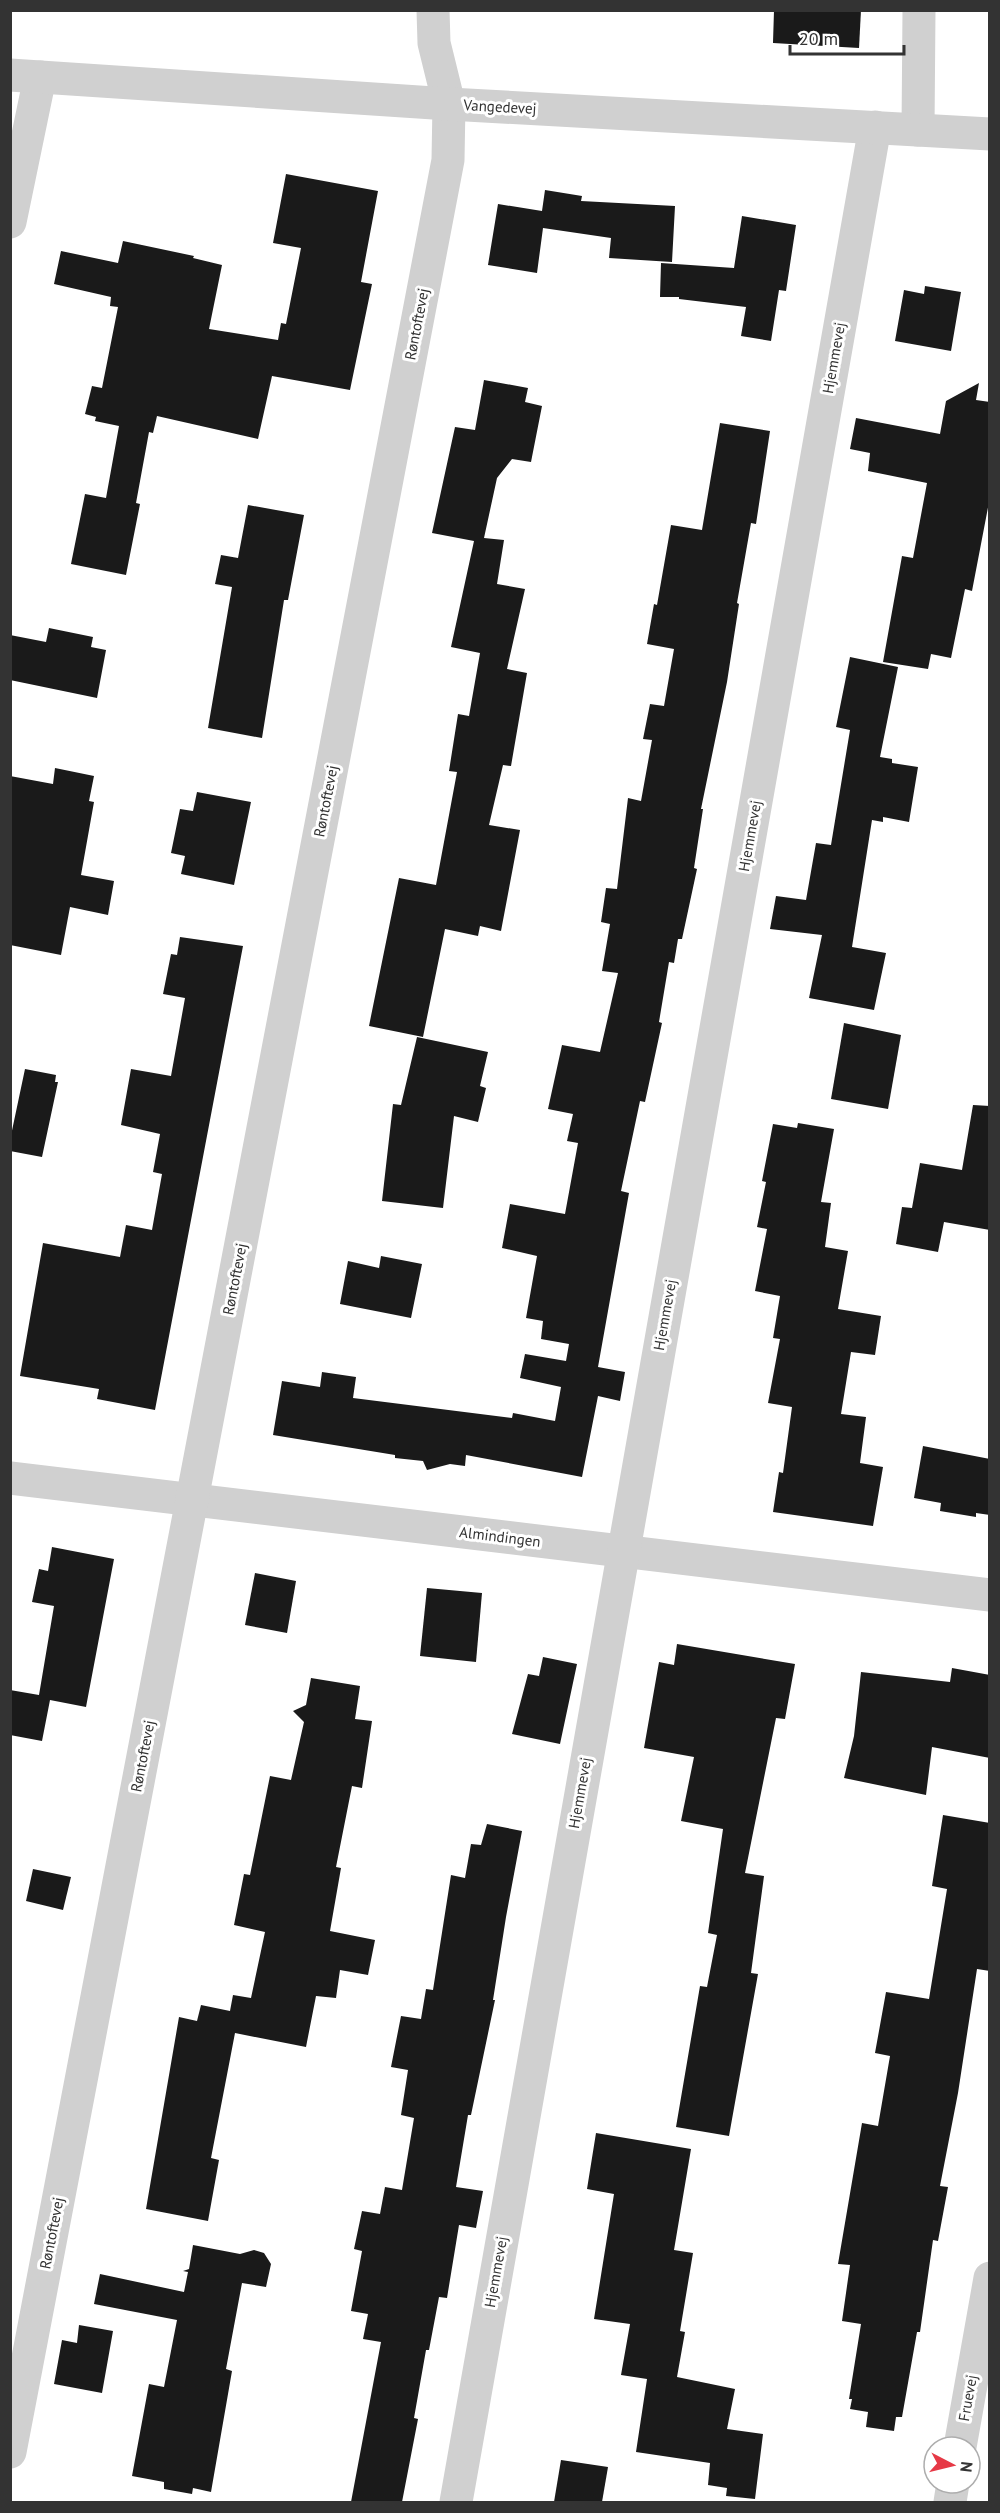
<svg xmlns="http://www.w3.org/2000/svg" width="1000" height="2513" viewBox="0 0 1000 2513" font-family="'PT Sans',sans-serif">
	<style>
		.building { fill: #1a1a1a }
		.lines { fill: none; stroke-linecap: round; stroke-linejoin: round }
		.minor { stroke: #d0d0d0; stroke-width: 33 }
		.tertiary { stroke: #d0d0d0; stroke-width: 33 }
		.labels { text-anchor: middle; stroke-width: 6; stroke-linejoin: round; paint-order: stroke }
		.street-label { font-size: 15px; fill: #333; stroke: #fff }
	</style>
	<rect width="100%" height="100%" fill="#fff"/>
	<g class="building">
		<path d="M774,10H861L859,48L773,43Z"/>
		<path d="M286,174L378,191L361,282L372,284L350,390L272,376L258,439L157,416L153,433L149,432L136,503L140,504L126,575L71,564L85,494L106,498L119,426L95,421L96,417L85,414L92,386L102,388L118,307L110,306L111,297L54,284L61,251L118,263L123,241L194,256L193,258L222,265L209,329L278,340L281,323L286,324L301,248L273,243Z"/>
		<path d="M545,190L582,196L581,201L675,206L672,262L609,258L611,238L543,228L537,273L488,265L498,204L542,211Z"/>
		<path d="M742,216L796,225L786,291L779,290L771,341L741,336L746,307L679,299V297H660L661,263L734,268Z"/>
		<path d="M925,286L961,292L951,351L895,341L904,290L924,294Z"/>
		<path d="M484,380L528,388L525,402L542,406L531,462L512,459L497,478L484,538L504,540L497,584L525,589L507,669L527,673L511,766L503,765L489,825L520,830L501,931L480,926L478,936L445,929L423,1037L369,1026L399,878L436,885L457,772L449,771L458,714L469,716L480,653L451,647L474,541L432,533L455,427L475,430Z"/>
		<path d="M979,383L976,400L990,402V497L972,591L965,589L951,658L931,654L928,669L883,662L902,556L913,558L927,483L868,471L870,453L850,449L856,418L940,434L946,401Z"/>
		<path d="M720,423L770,431L756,524L751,523L737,603L739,604L727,682L701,809H703L694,868L697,869L682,939H678L674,963L669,962L659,1022L662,1023L645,1102L640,1101L621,1191L629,1193L598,1367L625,1372L620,1401L598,1396L582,1477L466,1455L465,1466L450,1464L427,1470L423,1461L395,1458V1455L273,1435L282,1381L320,1387L322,1372L356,1377L353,1398L512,1418L513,1413L555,1421L561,1387L520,1378L525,1354L566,1361L569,1344L541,1339L543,1321L526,1318L537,1256L502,1248L510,1204L565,1214L578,1143L567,1141L573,1114L548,1109L562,1045L600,1052L618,973L602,971L610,924L601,922L606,888L617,889L628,798L641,801L652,740L643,739L650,704L664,706L674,649L647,644L654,604L657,605L671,525L702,530Z"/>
		<path d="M248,505L304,515L288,600H284L262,738L208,728L232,587L215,584L221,555L238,558Z"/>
		<path d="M49,628L93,637L91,647L106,650L97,698L10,680V635L46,642Z"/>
		<path d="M850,657L898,667L880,757L892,759V763L918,767L909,822L883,817V822L872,820L852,947L886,953L874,1010L809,998L822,935L770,929L776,896L806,900L816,843L831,845L850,730L836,727Z"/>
		<path d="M55,768L94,776L89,801L94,802L81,875L114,881L108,915L70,907L61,955L10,945V776L53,784Z"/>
		<path d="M197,792L251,802L234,885L181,874L185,856L171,853L180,809L193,811Z"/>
		<path d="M180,937L243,946L155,1410L97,1399L99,1389L20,1376L43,1243L120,1257L126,1225L152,1230L162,1174L153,1172L160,1134L121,1125L131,1069L171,1076L185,998L163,994L171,954L177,955Z"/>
		<path d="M844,1023L901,1035L888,1109L831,1099Z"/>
		<path d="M417,1037L488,1052L480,1086L486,1088L478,1122L454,1116L443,1208L382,1201L393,1104L401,1105Z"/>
		<path d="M25,1069L56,1075L55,1082H58L42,1157L10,1151V1140Z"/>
		<path d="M973,1105L990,1106V1230L944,1222L938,1252L896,1244L902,1207L912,1208L920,1163L962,1170Z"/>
		<path d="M798,1123L834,1129L821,1202L831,1203L825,1247L848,1251L838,1309L881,1316L875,1355L851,1352L841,1414L866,1417L860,1463L883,1467L873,1526L773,1512L779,1472L783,1473L792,1407L768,1403L780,1339L773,1338L780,1296L755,1291L767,1229L757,1227L766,1182L762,1181L773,1124L797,1128Z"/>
		<path d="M381,1256L422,1264L411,1318L340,1304L348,1261L379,1268Z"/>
		<path d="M923,1446L990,1459V1515L976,1513V1517L940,1511L941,1503L914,1498Z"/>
		<path d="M52,1547L114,1559L86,1707L50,1700L42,1741L10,1735V1690L39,1695L54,1606L32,1602L39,1569L48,1571Z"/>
		<path d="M255,1573L296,1581L287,1633L245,1625Z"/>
		<path d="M427,1588L482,1593L476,1662L420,1656Z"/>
		<path d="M677,1644L795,1664L785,1719L776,1718L745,1873L764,1876L751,1973L758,1974L729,2136L676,2127L700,1986L707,1987L717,1935L708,1933L723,1829L681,1821L694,1757L644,1748L659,1662L674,1665Z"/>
		<path d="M543,1657L577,1664L560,1744L512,1734L528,1674L539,1676Z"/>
		<path d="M952,1668L990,1675V1758L932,1747L926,1795L844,1778L854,1736L861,1672L950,1682Z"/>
		<path d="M311,1678L360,1686L355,1719L372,1721L362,1788L352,1786L336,1867L341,1868L330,1931L375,1940L368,1975L340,1970L336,1998L316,1996L306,2047L235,2033L211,2158L219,2160L208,2221L146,2209L179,2017L197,2021L201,2005L230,2011L233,1995L251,1998L265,1932L234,1925L244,1874L250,1875L270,1776L291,1780L304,1722L293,1711L306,1705Z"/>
		<path d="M943,1815L990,1823V1971L977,1969L958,2093L940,2186L948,2187L938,2241L933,2240L920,2332H917L902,2417H896L894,2431L866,2427L868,2412L850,2409L852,2399H849L861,2324L842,2321L850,2265L838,2264L862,2123L878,2126L890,2056L875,2053L886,1992L929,1999L947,1889L932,1886Z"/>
		<path d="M487,1824L522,1831L506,1917L493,2000H495L471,2115H468L456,2187L483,2191L476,2228L459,2225L447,2298L439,2297L429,2350H426L414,2418L418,2419L402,2502H351L381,2342L363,2339L368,2314L351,2311L362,2251L354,2249L362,2211L380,2214L385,2187L402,2190L414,2118L401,2115L408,2070L391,2067L401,2016L421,2019L426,1989L433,1990L451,1875L465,1878L471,1844L481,1845Z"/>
		<path d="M33,1869L71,1877L63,1910L26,1901Z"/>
		<path d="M596,2133L691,2149L674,2250L693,2253L680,2331L685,2332L677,2377L735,2389L727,2429L763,2434L755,2499L726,2496L727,2488L708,2485L710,2463L636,2452L647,2379L621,2375L630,2324L594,2319L614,2194L587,2189Z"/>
		<path d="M193,2245L240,2254L254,2250L264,2253L271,2264L266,2287L242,2283L226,2369L232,2371L211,2492L193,2488L192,2494L164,2489V2482L132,2476L149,2384L164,2387L177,2320L94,2304L100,2274L184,2292L188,2272L183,2271L189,2269Z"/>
		<path d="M79,2325L113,2331L102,2393L54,2384L62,2340L77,2343Z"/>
		<path d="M561,2460L608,2467L602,2502H554Z"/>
	</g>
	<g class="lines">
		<g class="minor">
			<path d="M918,130L919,10"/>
			<path d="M10,222L40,77"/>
			<path d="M10,1478L990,1595"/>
			<path d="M960,2447L990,2278"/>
			<path d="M10,2452L448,160L449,104L434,43L433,10"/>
			<path d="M456,2502L875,127"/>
			<path d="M950,2502L953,2483"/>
		</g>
		<path class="tertiary" d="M10,75L449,104L990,134"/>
	</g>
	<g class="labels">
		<g class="street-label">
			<text transform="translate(500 107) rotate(3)" y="5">Vangedevej</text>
			<text transform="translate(417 324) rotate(-79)" y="5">Røntoftevej</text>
			<text transform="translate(834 358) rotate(-80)" y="5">Hjemmevej</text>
			<text transform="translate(326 801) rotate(-79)" y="5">Røntoftevej</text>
			<text transform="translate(750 836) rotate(-80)" y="5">Hjemmevej</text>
			<text transform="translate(235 1279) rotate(-79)" y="5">Røntoftevej</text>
			<text transform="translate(665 1315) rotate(-80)" y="5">Hjemmevej</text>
			<text transform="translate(500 1537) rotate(7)" y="5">Almindingen</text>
			<text transform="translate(143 1756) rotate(-79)" y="5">Røntoftevej</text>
			<text transform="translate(580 1793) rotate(-80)" y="5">Hjemmevej</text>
			<text transform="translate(52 2233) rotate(-79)" y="5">Røntoftevej</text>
			<text transform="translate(496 2272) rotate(-80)" y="5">Hjemmevej</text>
			<text transform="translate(968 2398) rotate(-80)" y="5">Fruevej</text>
		</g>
	</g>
	<rect width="1000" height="2513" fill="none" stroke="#333333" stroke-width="24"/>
	<g transform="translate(952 2465) rotate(97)"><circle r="28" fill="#ffffff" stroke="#adadad" stroke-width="1.5"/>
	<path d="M0-4.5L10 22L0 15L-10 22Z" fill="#e63946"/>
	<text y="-9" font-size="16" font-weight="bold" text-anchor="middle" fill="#333333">N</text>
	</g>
	<path d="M790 45v9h114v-9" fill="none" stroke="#333333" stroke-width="3"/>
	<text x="799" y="45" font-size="18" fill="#333333" stroke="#ffffff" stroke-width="4.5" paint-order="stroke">20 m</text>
</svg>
